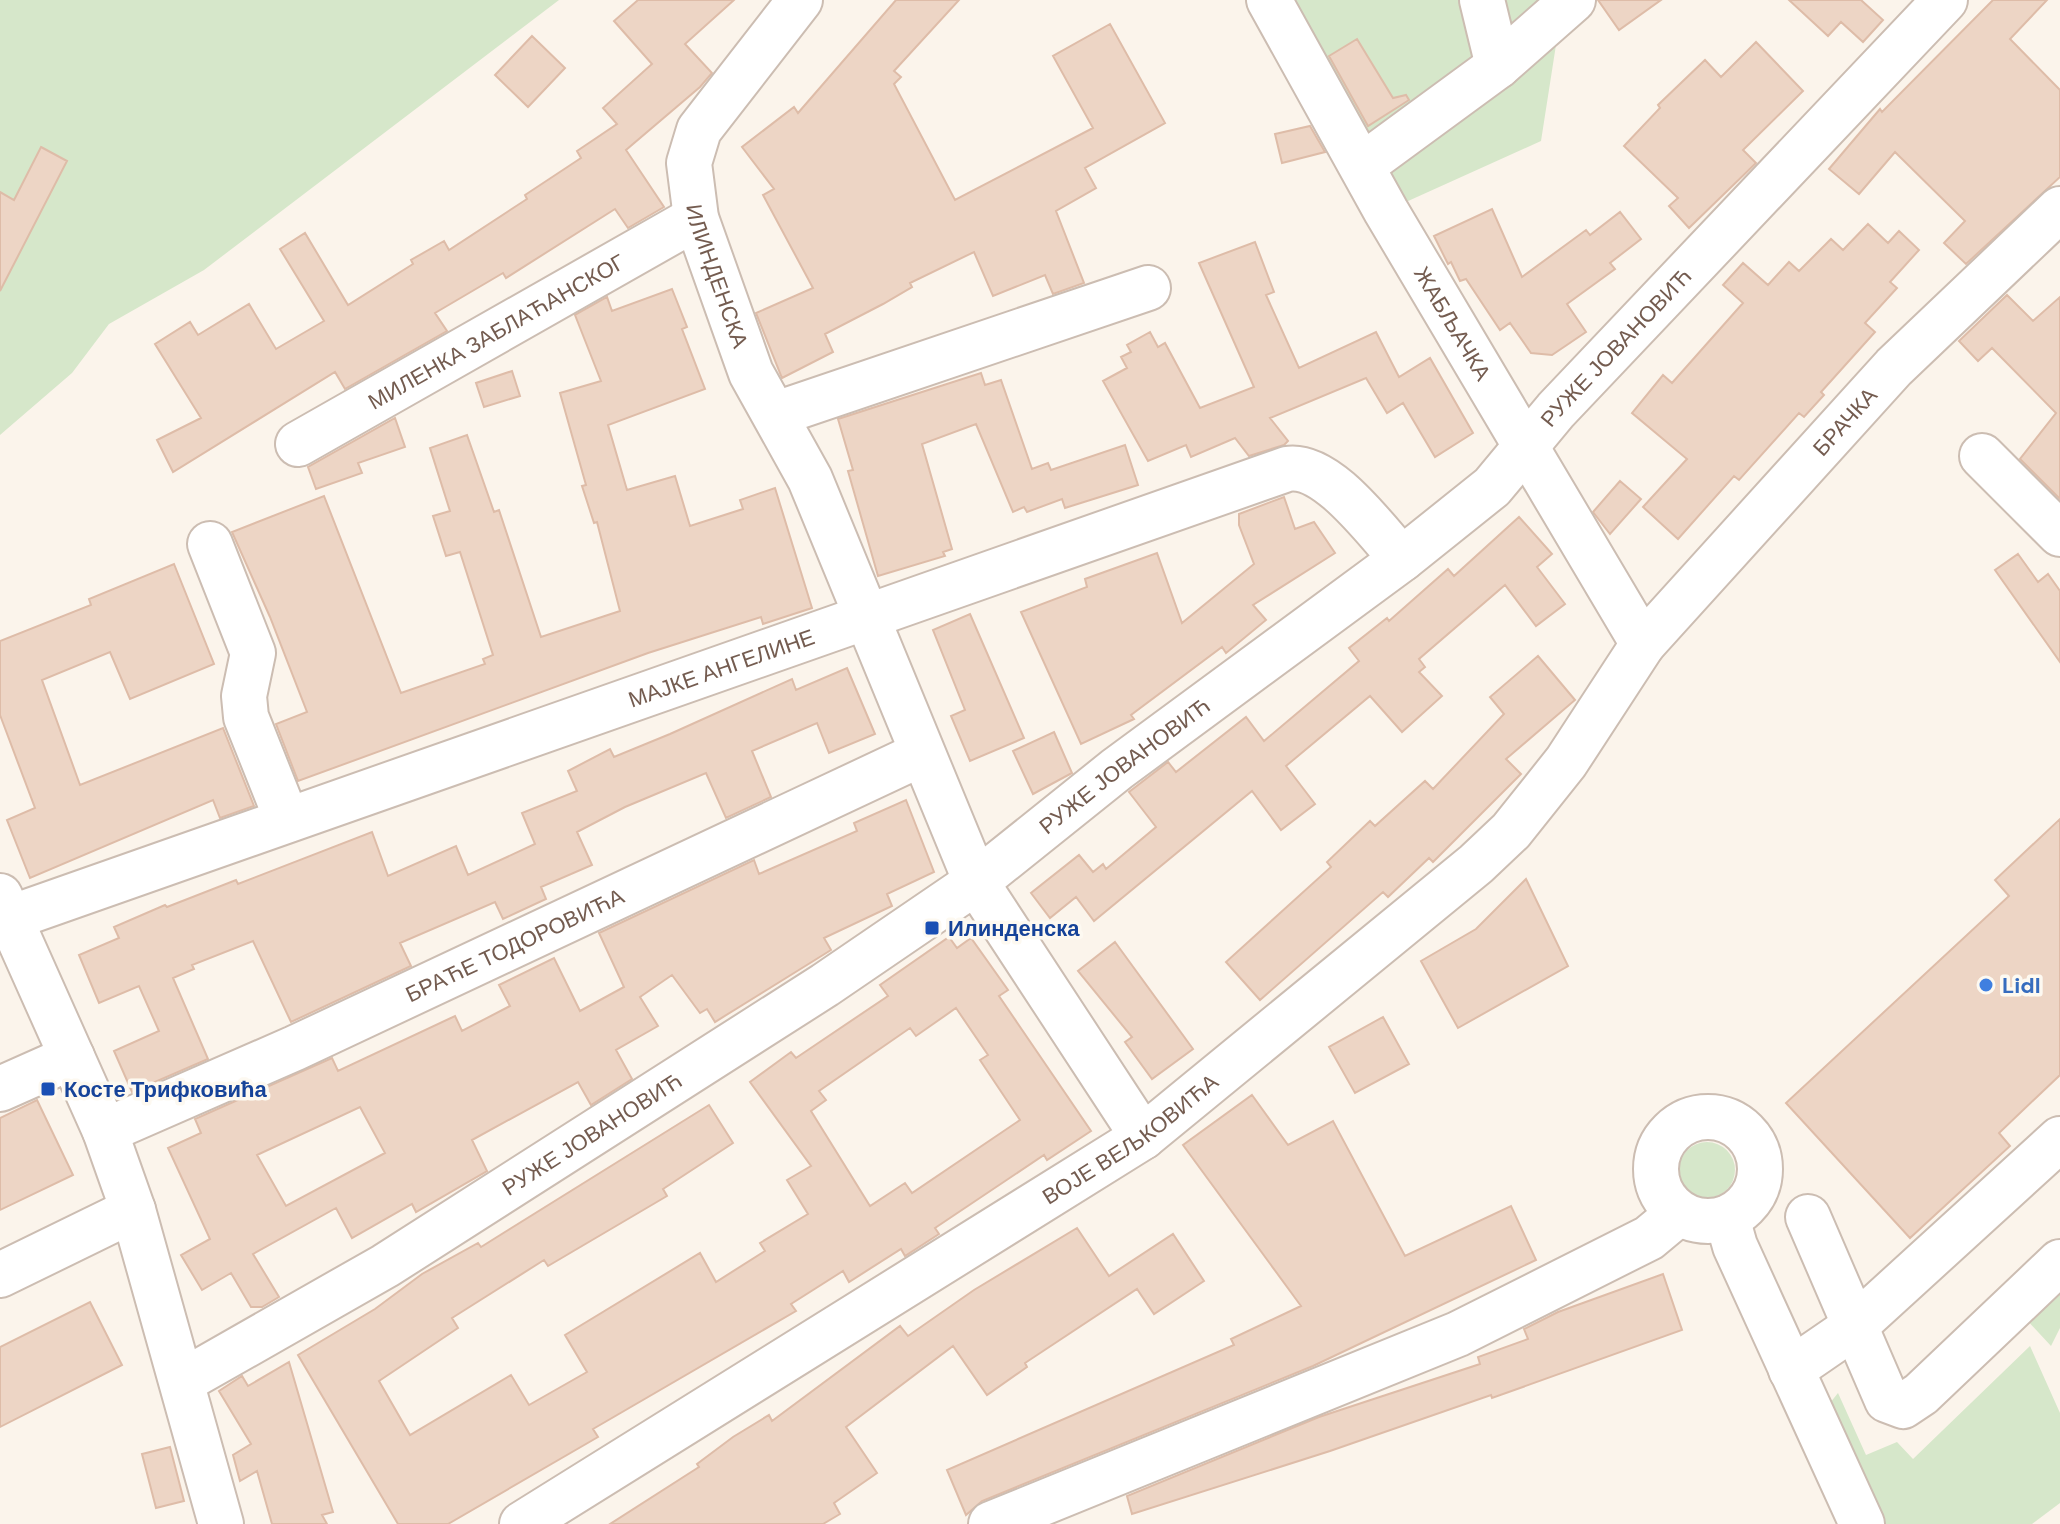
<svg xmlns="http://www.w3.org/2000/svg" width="2060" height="1524" font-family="'DM Sans',sans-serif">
<rect width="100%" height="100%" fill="#fbf4eb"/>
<!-- green -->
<path fill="#d6e7ca" d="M 0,0 L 559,0 L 204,270 L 109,324 L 72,373 L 0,435 Z
M 1269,0 L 1563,0 L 1541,141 L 1386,211 Z
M1679 1170a28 28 0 1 1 56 0a28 28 0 1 1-56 0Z
M 2060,1284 L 2060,1328 L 2051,1346 L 2025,1318 Z
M 2030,1346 L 2060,1413 L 2060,1503 L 2032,1524 L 1884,1524 L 1830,1403 L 1838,1393 L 1866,1455 L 1897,1442 L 1913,1459 Z"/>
<!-- building -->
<path fill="#edd5c5" stroke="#debca8" stroke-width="2" fill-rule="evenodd" d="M 638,0 L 734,0 L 685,44 L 712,73 L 700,87 L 626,150 L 664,207 L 628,228 L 615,209 L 506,278 L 503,273 L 435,313 L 447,331 L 345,389 L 335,372 L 173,472 L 157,440 L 201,418 L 155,344 L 190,322 L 198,335 L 249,304 L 276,349 L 324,321 L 280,249 L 305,233 L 348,305 L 413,264 L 411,260 L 444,241 L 449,250 L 527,199 L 525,195 L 581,158 L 577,151 L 617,124 L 603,108 L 652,64 L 614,21 Z
M 896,0 L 959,0 L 894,71 L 901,77 L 894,84 L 955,200 L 1093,128 L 1053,56 L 1110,24 L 1165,123 L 1085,168 L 1096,188 L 1056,211 L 1084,283 L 1053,294 L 1045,275 L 993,296 L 974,252 L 910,283 L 912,287 L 883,304 L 825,334 L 833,352 L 782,378 L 756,313 L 813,288 L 763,195 L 774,189 L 742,147 L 794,107 L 798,113 Z
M 1598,0 L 1661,0 L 1619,30 Z
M 1789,0 L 1861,0 L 1883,20 L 1863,42 L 1841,22 L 1828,36 Z
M 1993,0 L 2047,0 L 2010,39 L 2060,90 L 2060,177 L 1966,264 L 1944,243 L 1965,221 L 1895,152 L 1859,194 L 1829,169 L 1880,109 L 1882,112 Z
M 532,36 L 565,68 L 528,107 L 495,75 Z
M 1357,39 L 1393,98 L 1406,95 L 1409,100 L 1368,126 L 1329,56 Z
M 1756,42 L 1803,91 L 1743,150 L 1756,163 L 1689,228 L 1669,206 L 1678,198 L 1624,146 L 1660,108 L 1658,105 L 1705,60 L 1721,77 Z
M 1310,126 L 1325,152 L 1282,163 L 1275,134 Z
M 41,147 L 67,161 L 0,291 L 0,192 L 14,200 Z
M 1492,209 L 1522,277 L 1586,230 L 1590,235 L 1620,212 L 1641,239 L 1610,263 L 1615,269 L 1567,304 L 1586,332 L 1552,355 L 1531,353 L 1510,323 L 1500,330 L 1466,279 L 1460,281 L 1451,262 L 1448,264 L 1434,236 Z
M 1868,224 L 1888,243 L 1899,231 L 1919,250 L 1890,282 L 1897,288 L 1865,323 L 1875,332 L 1821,392 L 1824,395 L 1804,417 L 1799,413 L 1739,480 L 1734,476 L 1678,539 L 1643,507 L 1687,459 L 1632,413 L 1663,375 L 1672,383 L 1743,303 L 1723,285 L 1743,263 L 1768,285 L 1789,262 L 1799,271 L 1831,239 L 1843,250 Z
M 1255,242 L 1274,292 L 1266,295 L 1299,368 L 1376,332 L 1399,377 L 1430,358 L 1473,433 L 1435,457 L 1403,403 L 1387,413 L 1366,378 L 1270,418 L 1288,441 L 1284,445 L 1249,456 L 1235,438 L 1191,457 L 1186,445 L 1148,461 L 1103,381 L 1127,368 L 1121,357 L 1131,352 L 1127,345 L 1150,332 L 1158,347 L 1165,343 L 1200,408 L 1254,387 L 1199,263 Z
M 672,289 L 687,327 L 682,329 L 705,389 L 608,425 L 627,490 L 675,476 L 690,526 L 743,509 L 740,500 L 775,488 L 812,608 L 763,624 L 761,617 L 648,653 L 298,781 L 276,724 L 307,712 L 270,617 L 232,532 L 324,496 L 401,693 L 485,664 L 483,659 L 493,655 L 460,552 L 446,556 L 433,516 L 450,511 L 430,448 L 467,435 L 494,512 L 499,510 L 541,637 L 620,611 L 597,522 L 594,523 L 582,486 L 586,485 L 560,393 L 601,381 L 575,315 L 607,297 L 612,311 Z
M 2007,295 L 2033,321 L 2060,297 L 2060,499 L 2020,459 L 2056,413 L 1992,348 L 1978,361 L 1959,341 Z
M 512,371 L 520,396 L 484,407 L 476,383 Z
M 981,373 L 985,385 L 1001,380 L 1032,469 L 1048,463 L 1051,470 L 1125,445 L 1138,485 L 1065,508 L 1062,499 L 1027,512 L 1024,507 L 1013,512 L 976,424 L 922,444 L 952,549 L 943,552 L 945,556 L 878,576 L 848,471 L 853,470 L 838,419 Z
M 395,418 L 405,447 L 358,463 L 362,473 L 316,489 L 308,467 Z
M 1620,481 L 1641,499 L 1610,534 L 1593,512 Z
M 1284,497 L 1295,529 L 1314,522 L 1335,553 L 1253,605 L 1266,620 L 1226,653 L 1222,647 L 1131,715 L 1134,719 L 1081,744 L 1021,612 L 1087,587 L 1085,579 L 1157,553 L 1182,623 L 1254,564 L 1239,525 L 1239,514 Z
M 1519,517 L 1552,554 L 1537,567 L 1565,604 L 1536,626 L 1505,585 L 1419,659 L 1425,667 L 1419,672 L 1442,696 L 1402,732 L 1370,696 L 1286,766 L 1315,804 L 1281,830 L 1252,791 L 1094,921 L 1076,897 L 1050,918 L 1031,893 L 1079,855 L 1093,872 L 1103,864 L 1106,869 L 1156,827 L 1129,792 L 1168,762 L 1176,772 L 1246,717 L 1264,741 L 1359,661 L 1349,648 L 1387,618 L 1389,621 L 1448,569 L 1454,576 Z
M 2018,554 L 2038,582 L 2048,574 L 2060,591 L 2060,662 L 1995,570 Z
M 174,564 L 214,664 L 130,699 L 110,652 L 42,680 L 80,785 L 223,728 L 254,806 L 220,818 L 213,800 L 30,878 L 7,820 L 35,808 L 0,715 L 0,641 L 91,605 L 89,599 Z
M 970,614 L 1024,738 L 970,761 L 951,716 L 965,710 L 933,630 Z
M 1538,656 L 1575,700 L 1506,759 L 1521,774 L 1433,862 L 1429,858 L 1388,897 L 1383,892 L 1260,1000 L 1226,962 L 1331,867 L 1327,862 L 1370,821 L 1375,826 L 1425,781 L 1433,789 L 1504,714 L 1490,697 Z
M 847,668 L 875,734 L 829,753 L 817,723 L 752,751 L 771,797 L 726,818 L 706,773 L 625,807 L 577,832 L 592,865 L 541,887 L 546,899 L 503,919 L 495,902 L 400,943 L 411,966 L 291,1022 L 253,941 L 192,965 L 194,969 L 173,978 L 208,1059 L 132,1092 L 114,1051 L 159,1031 L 139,986 L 99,1003 L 79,955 L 119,938 L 114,927 L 165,905 L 167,907 L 236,880 L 238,884 L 372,832 L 388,876 L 456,846 L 468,875 L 535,844 L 522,813 L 577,791 L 568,771 L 610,749 L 614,757 L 670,734 L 792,679 L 796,690 Z
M 1054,732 L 1072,773 L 1033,794 L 1013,751 Z
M 906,800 L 934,872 L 887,894 L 892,906 L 824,938 L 831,950 L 715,1022 L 707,1009 L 700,1013 L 672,975 L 640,997 L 658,1026 L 616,1050 L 632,1079 L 591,1105 L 578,1082 L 472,1140 L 487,1171 L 416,1212 L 412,1204 L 352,1238 L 336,1208 L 253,1254 L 279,1297 L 262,1307 L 251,1307 L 231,1273 L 202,1290 L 181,1255 L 210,1239 L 168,1148 L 201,1133 L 195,1119 L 332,1058 L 338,1071 L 455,1016 L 462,1031 L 510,1006 L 499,985 L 554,958 L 580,1011 L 624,987 L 599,933 L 754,860 L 759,874 L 857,831 L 854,823 ZM 360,1107 L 385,1153 L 286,1206 L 257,1155 Z
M 2060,819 L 2060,1075 L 1999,1133 L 2010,1146 L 1910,1238 L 1786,1103 L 2009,896 L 1995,880 Z
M 1526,879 L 1568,966 L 1458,1028 L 1421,961 L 1476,929 Z
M 949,937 L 957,948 L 971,938 L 1008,990 L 999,996 L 1091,1131 L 1047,1160 L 1044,1155 L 935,1228 L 939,1234 L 905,1256 L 901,1249 L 849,1282 L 843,1271 L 791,1304 L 796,1311 L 593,1429 L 598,1437 L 448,1524 L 398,1524 L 298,1355 L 375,1309 L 422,1274 L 478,1243 L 481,1247 L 709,1105 L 733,1143 L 663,1189 L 667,1196 L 548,1266 L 544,1260 L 452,1318 L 458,1328 L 379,1381 L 410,1435 L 511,1375 L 529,1405 L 587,1372 L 565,1335 L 700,1253 L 716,1282 L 765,1251 L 760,1243 L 808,1214 L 787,1180 L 811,1166 L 750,1082 L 791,1052 L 796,1058 L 888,996 L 880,985 ZM 956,1008 L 988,1055 L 980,1060 L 1020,1120 L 912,1193 L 905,1183 L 870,1206 L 811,1111 L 826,1100 L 819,1091 L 910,1028 L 916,1036 Z
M 1115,942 L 1193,1049 L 1152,1079 L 1125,1042 L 1132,1037 L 1078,971 Z
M 1383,1017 L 1409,1064 L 1355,1093 L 1329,1047 Z
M 1252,1095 L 1288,1145 L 1333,1121 L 1405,1256 L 1511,1206 L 1536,1260 L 1313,1366 L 982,1501 L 966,1515 L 947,1470 L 1234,1345 L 1231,1339 L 1301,1306 L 1183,1145 Z
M 37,1100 L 73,1175 L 0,1210 L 0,1118 Z
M 1077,1228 L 1109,1276 L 1173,1234 L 1204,1281 L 1154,1314 L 1137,1289 L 1025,1363 L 1027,1367 L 987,1395 L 953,1346 L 846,1427 L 877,1473 L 834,1503 L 840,1514 L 823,1524 L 610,1524 L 699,1467 L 697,1464 L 733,1437 L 769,1415 L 772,1421 L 900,1326 L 908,1336 L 974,1290 Z
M 1663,1274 L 1682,1330 L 1492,1398 L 1491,1395 L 1330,1451 L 1132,1514 L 1127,1496 L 1319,1417 L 1480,1364 L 1478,1357 L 1528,1339 L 1524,1329 L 1558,1312 Z
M 90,1302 L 122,1365 L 0,1427 L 0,1347 Z
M 289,1362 L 333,1512 L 322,1515 L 327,1524 L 272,1524 L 257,1471 L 240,1481 L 233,1455 L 251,1444 L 219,1391 L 242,1376 L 248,1386 Z
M 170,1447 L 184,1501 L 156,1508 L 142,1454 Z"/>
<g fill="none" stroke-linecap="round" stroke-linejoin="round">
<defs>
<g id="minor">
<path id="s1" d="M 800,0 L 699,130 L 689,163 L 696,218 L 751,373 L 810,479 L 976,882 L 1143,1137"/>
<path id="s2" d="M 1269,0 L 1386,211 L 1643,644"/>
<path d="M 1482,0 L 1498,66"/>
<path d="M 1363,165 L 1498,66 L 1573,0"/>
<path d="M 776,414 L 1148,288"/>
<path id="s3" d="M 298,444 L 696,218"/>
<path d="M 1982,456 L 2060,534"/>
<path d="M 210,544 L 253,653 L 244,696 L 246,717 L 287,820"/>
<path d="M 0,896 L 105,1131 L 133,1210 L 221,1524"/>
<path id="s4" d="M 10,918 L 1287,469 C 1327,462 1376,531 1402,559"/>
<path d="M 0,1089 L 72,1057"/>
<circle cx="1708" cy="1169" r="52"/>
<path id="s5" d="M 105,1131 L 295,1048 L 921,754"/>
<path d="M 1808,1217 L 1887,1400 L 1903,1406 L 1921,1394 L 2060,1262"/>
<path d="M 1727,1218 L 1735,1246 L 1862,1524"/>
<path d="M 0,1275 L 133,1210"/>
<path d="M 1791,1370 L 1855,1326 L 2060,1139"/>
<path id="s6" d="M 183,1381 L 385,1266 L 825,985 L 976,882 L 1117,769 L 1402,559 L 1492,487 L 1556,410 L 1945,0"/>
<path id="s7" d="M 522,1524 L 1143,1137 L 1476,864 L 1511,831 L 1566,762 L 1643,644 L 1894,367 L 2060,209"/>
<path d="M 991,1524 L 1458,1334 L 1649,1238 L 1679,1213"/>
</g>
</defs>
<!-- minor casing -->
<use href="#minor" stroke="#ccbdb2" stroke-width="48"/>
<!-- minor -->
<use href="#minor" stroke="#fff" stroke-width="44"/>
</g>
<!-- markers -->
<g fill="#1a4fb4" stroke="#fdf9f1" stroke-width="3">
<rect x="924" y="920" width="16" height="16" rx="4"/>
<rect x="40" y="1081" width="16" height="16" rx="4"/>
</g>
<circle fill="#3f7fe0" stroke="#fdf9f1" stroke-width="3" cx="1986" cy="985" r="8"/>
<g text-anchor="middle" stroke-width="7" stroke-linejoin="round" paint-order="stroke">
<!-- street labels -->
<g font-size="22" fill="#745c50" stroke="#fdf9f1">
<text dy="8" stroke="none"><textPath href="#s1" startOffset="316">ИЛИНДЕНСКА</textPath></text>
<text dy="8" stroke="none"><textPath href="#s2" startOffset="372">ЖАБЉАЧКА</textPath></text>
<text dy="8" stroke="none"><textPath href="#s3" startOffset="228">МИЛЕНКА ЗАБЛАЋАНСКОГ</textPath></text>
<text dy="8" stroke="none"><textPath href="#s6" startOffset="1774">РУЖЕ ЈОВАНОВИЋ</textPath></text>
<text dy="8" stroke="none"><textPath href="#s7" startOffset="1740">БРАЧКА</textPath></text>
<text dy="8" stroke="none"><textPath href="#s4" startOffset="754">МАЈКЕ АНГЕЛИНЕ</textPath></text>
<text dy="8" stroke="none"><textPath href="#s6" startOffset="1126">РУЖЕ ЈОВАНОВИЋ</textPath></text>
<text dy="8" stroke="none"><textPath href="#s5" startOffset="450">БРАЋЕ ТОДОРОВИЋА</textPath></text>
<text dy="8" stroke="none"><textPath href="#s6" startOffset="478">РУЖЕ ЈОВАНОВИЋ</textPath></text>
<text dy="8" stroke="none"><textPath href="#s7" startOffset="720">ВОЈЕ ВЕЉКОВИЋА</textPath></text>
</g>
<!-- transit labels -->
<g font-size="22" font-weight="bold" fill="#164399" stroke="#fdf9f1" text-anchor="start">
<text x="948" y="936">Илинденска</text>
<text x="64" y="1097">Косте Трифковића</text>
</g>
<!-- shop labels -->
<g font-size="22" font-weight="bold" fill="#366cbe" stroke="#fdf9f1" text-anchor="start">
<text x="2002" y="993">Lidl</text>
</g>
</g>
</svg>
